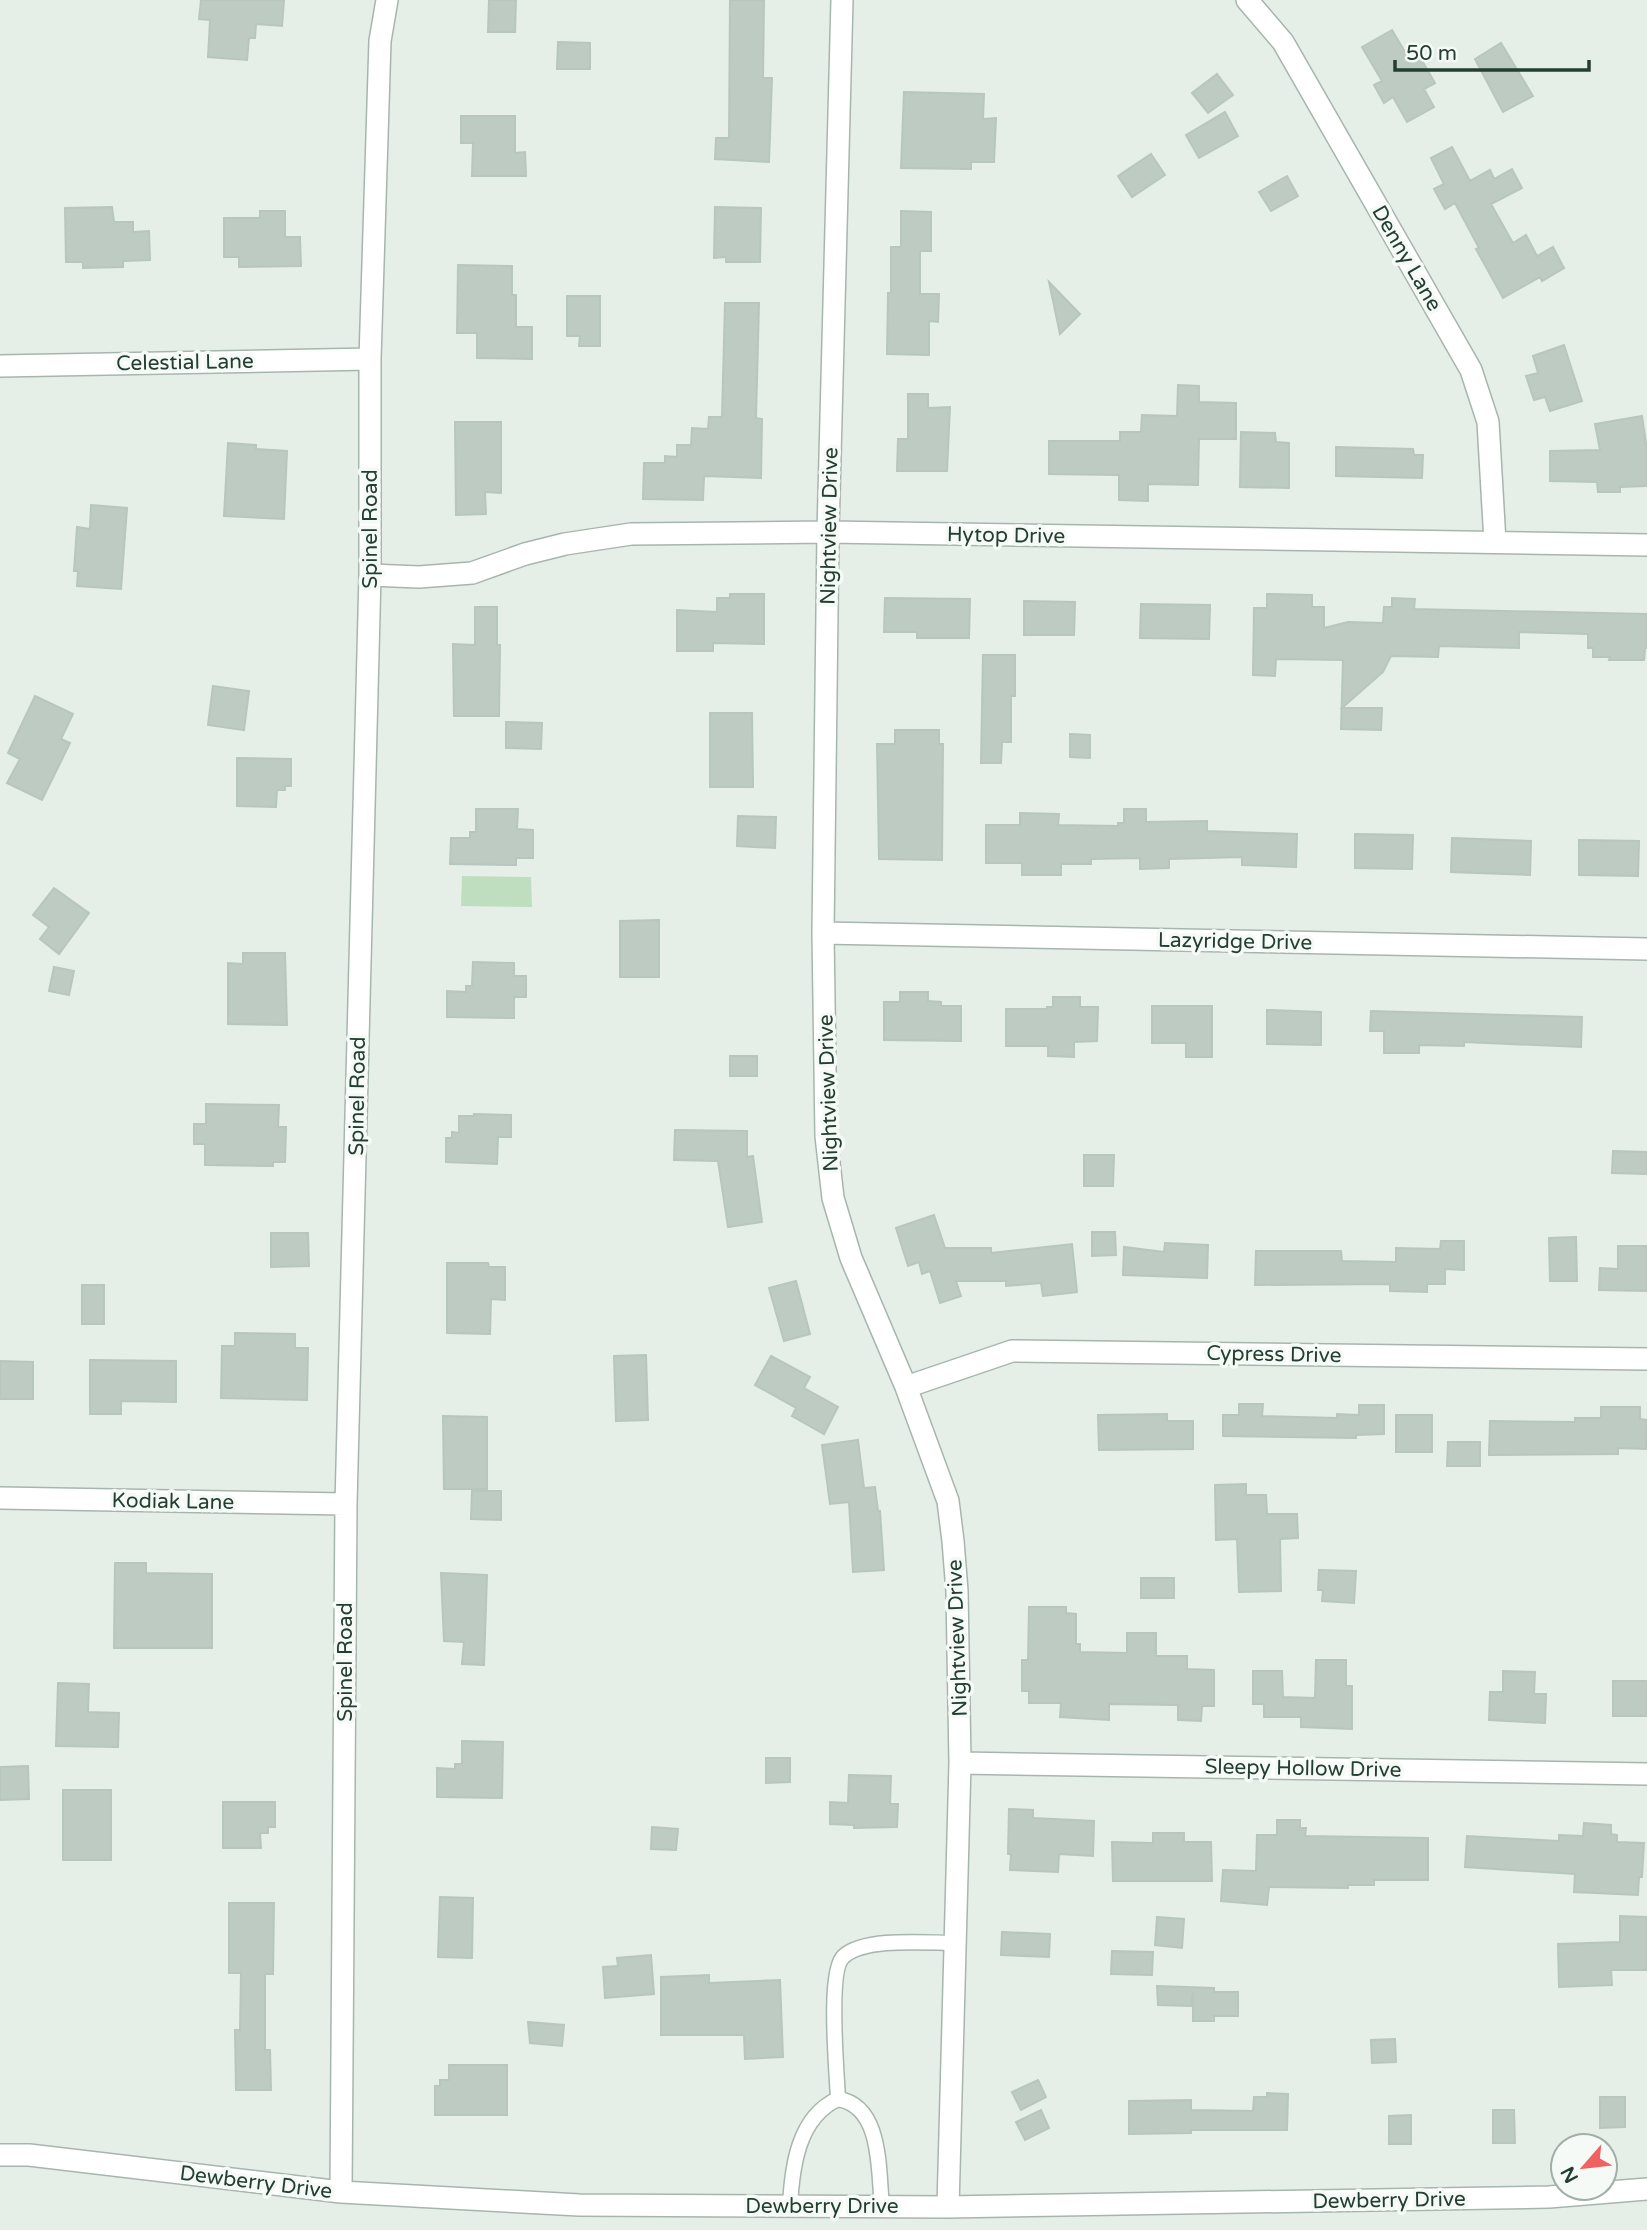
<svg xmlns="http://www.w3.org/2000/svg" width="1647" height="2230" font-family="'Varela Round',sans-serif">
<rect width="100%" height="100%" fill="#e5eee7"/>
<!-- pitch -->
<path fill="#bedebf" d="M 462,876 L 531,877 L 532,907 L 461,906 Z"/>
<!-- building -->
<path fill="#bdcbc3" stroke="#b7c7bd" stroke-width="2" d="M 201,0 L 284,0 L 282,26 L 256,24 L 255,38 L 249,38 L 247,60 L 208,57 L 210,20 L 199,19 Z
M 489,0 L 516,0 L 515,32 L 488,32 Z
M 730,0 L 764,0 L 763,78 L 772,78 L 769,162 L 715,159 L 716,138 L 729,138 Z
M 1392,30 L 1411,62 L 1420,57 L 1435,83 L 1424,89 L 1434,107 L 1407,122 L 1393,97 L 1384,103 L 1374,85 L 1382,81 L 1362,47 Z
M 558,42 L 590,43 L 590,69 L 557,69 Z
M 1501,43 L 1533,96 L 1503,112 L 1475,59 Z
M 1217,74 L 1233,95 L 1208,113 L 1192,93 Z
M 904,92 L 984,94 L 983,119 L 996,118 L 994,162 L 971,162 L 971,169 L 901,168 Z
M 1225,112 L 1238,136 L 1199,158 L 1186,135 Z
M 461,116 L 515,116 L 515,153 L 525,152 L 526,176 L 472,176 L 473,143 L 461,143 Z
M 1452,147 L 1470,181 L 1490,170 L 1494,179 L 1512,169 L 1522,188 L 1491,204 L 1513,243 L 1526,235 L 1537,256 L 1553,247 L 1564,268 L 1542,281 L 1540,277 L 1503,298 L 1476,249 L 1479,248 L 1455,203 L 1445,209 L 1434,189 L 1444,184 L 1431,158 Z
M 1151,154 L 1165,175 L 1132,197 L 1118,176 Z
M 1287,176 L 1298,196 L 1271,211 L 1259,192 Z
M 112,207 L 114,222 L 133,222 L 133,232 L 149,231 L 150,260 L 123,261 L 123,267 L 83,268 L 83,262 L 66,262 L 65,208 Z
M 715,207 L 761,208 L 760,262 L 726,262 L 726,257 L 714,258 Z
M 260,211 L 285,211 L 285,237 L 300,237 L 301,266 L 239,267 L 239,257 L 224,257 L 224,218 L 260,218 Z
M 901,211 L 931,212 L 931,251 L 920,251 L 920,294 L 939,294 L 938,322 L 929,321 L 929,355 L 887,354 L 888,293 L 891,293 L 891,247 L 901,247 Z
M 458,265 L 512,266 L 512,295 L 516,295 L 516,327 L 532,327 L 532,359 L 477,358 L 477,333 L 457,333 Z
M 1049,282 L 1080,314 L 1060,334 Z
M 567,296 L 600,296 L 600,346 L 579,346 L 580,336 L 567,336 Z
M 725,303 L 759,303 L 756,418 L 762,419 L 761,478 L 704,476 L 703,500 L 643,499 L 644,463 L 665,463 L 665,456 L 677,457 L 677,445 L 691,445 L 692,428 L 708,429 L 709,417 L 722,417 Z
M 1564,345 L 1582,401 L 1550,411 L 1545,397 L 1534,400 L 1526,376 L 1538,373 L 1533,356 Z
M 1178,385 L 1199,386 L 1199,402 L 1236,403 L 1236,439 L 1199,439 L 1198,485 L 1148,484 L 1148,501 L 1119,500 L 1119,475 L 1049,474 L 1049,441 L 1120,441 L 1120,432 L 1141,432 L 1142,415 L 1177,416 Z
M 908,394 L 928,394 L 928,408 L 950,407 L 947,471 L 897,471 L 898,439 L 908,439 Z
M 1642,416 L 1647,450 L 1647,486 L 1620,487 L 1620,492 L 1598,492 L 1597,482 L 1550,481 L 1550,451 L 1600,450 L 1595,424 Z
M 455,422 L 501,422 L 501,493 L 485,492 L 486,514 L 456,515 Z
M 1241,432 L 1275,433 L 1276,442 L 1289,443 L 1289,488 L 1240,487 Z
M 228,443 L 256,445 L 256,449 L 287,451 L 284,519 L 224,516 Z
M 1336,447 L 1413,449 L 1414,455 L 1423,455 L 1422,478 L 1336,476 Z
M 91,505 L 127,508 L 121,589 L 77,586 L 78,571 L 74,571 L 77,527 L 90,529 Z
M 730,594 L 764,594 L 764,644 L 713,643 L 713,651 L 677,651 L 677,610 L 717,612 L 717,598 L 730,598 Z
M 1267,594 L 1312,595 L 1312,607 L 1324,607 L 1324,628 L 1348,622 L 1383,623 L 1384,607 L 1392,607 L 1392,598 L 1415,599 L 1414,609 L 1647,614 L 1647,648 L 1645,648 L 1644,660 L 1609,660 L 1610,657 L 1593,657 L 1593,648 L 1588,648 L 1588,634 L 1519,632 L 1519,648 L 1439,646 L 1438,657 L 1391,656 L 1383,672 L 1342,708 L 1382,708 L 1381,730 L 1341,729 L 1343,660 L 1276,659 L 1275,676 L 1253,675 L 1254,608 L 1267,608 Z
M 885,598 L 970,599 L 969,638 L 917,638 L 917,632 L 884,632 Z
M 1024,601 L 1075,602 L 1074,635 L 1024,635 Z
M 1141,604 L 1210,605 L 1209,639 L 1140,638 Z
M 475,607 L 497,607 L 497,645 L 500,645 L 499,716 L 454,716 L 453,644 L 475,645 Z
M 983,655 L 1015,655 L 1015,696 L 1011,696 L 1011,742 L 1002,742 L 1001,763 L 981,763 Z
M 213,686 L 249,691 L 244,730 L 208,725 Z
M 35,696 L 73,714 L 61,739 L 70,743 L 42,800 L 7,783 L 20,759 L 8,753 Z
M 710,713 L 752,713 L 753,787 L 710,787 Z
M 506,722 L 542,723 L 541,749 L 506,748 Z
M 895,730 L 939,730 L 939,744 L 943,744 L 942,860 L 879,859 L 877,744 L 895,744 Z
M 1070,734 L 1090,735 L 1090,758 L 1070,757 Z
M 237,758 L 291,759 L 291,786 L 285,786 L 285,790 L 277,790 L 276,807 L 237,806 Z
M 476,809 L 518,809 L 517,829 L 533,830 L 533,858 L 516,858 L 516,865 L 450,864 L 451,838 L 470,838 L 470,832 L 476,832 Z
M 1124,809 L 1146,809 L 1146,822 L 1207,821 L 1207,831 L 1297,834 L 1296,867 L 1242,865 L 1242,857 L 1169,859 L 1169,868 L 1140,869 L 1140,858 L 1091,859 L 1091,864 L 1061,864 L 1061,875 L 1022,875 L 1022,863 L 986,863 L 986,825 L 1020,825 L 1020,813 L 1059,814 L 1058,825 L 1118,826 L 1118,823 L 1124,823 Z
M 738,816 L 776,817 L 775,848 L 737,846 Z
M 1355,834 L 1413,835 L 1412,869 L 1355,868 Z
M 1452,838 L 1531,841 L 1530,875 L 1451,872 Z
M 1579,840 L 1639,841 L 1638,876 L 1579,875 Z
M 54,888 L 89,913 L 59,954 L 40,939 L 49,927 L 33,915 Z
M 659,920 L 659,977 L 620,977 L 620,921 Z
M 243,953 L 285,953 L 287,1025 L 228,1024 L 228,963 L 243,964 Z
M 473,962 L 514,963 L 514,976 L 526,976 L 526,997 L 514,997 L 514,1018 L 447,1017 L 447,991 L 466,992 L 466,986 L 472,986 Z
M 54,967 L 74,971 L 69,995 L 49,991 Z
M 900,992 L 928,992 L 928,1001 L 941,1002 L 941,1006 L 961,1006 L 961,1041 L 884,1040 L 884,1002 L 900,1002 Z
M 1053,997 L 1080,997 L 1080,1007 L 1098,1007 L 1097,1041 L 1074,1042 L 1074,1057 L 1048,1056 L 1048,1046 L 1006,1046 L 1006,1009 L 1047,1009 L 1047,1007 L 1053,1007 Z
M 1152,1006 L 1212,1006 L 1212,1057 L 1186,1057 L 1186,1043 L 1152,1043 Z
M 1267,1010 L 1321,1012 L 1321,1045 L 1267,1044 Z
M 1371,1011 L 1582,1017 L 1581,1047 L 1464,1042 L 1464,1046 L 1419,1045 L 1419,1053 L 1384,1053 L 1384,1031 L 1370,1031 Z
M 730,1056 L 757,1056 L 757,1076 L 730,1076 Z
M 206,1104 L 279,1105 L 278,1127 L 286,1127 L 285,1162 L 273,1162 L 273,1166 L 205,1165 L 205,1144 L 194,1144 L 194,1124 L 206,1124 Z
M 474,1114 L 511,1115 L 511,1137 L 498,1137 L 497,1164 L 446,1162 L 446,1138 L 452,1138 L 452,1132 L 459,1133 L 459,1116 L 474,1116 Z
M 675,1130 L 747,1131 L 747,1157 L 753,1156 L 762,1222 L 728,1227 L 718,1161 L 674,1160 Z
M 1613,1151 L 1647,1152 L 1647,1174 L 1612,1173 Z
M 1084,1155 L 1114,1155 L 1113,1186 L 1084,1186 Z
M 934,1215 L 945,1248 L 991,1248 L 991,1253 L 1072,1244 L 1077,1292 L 1043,1296 L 1041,1283 L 1006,1286 L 1006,1281 L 956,1281 L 961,1296 L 940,1303 L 930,1271 L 922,1274 L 919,1262 L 908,1266 L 896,1228 Z
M 1092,1232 L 1115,1232 L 1116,1255 L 1092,1256 Z
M 271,1233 L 308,1233 L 309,1266 L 271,1267 Z
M 1576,1237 L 1577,1281 L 1550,1281 L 1549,1238 Z
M 1441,1241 L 1464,1241 L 1464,1270 L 1445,1269 L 1445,1284 L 1427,1284 L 1427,1292 L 1390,1291 L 1390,1284 L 1255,1285 L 1256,1251 L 1341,1251 L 1342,1261 L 1396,1262 L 1396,1248 L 1440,1249 Z
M 1165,1243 L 1208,1245 L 1207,1278 L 1123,1275 L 1124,1247 L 1164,1252 Z
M 1618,1246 L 1647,1246 L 1647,1291 L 1599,1290 L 1600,1268 L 1618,1269 Z
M 447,1263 L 488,1263 L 489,1267 L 505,1267 L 505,1300 L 491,1299 L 490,1334 L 447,1333 Z
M 796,1281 L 810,1334 L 784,1341 L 769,1288 Z
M 82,1285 L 104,1285 L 104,1324 L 82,1324 Z
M 235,1333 L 295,1334 L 295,1348 L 308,1348 L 307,1400 L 221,1398 L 222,1346 L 235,1346 Z
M 646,1355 L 648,1420 L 616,1421 L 614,1356 Z
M 771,1356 L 810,1377 L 804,1388 L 838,1407 L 824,1434 L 792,1416 L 796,1408 L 755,1385 Z
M 90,1360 L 176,1361 L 176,1402 L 121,1401 L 121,1414 L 90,1414 Z
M 0,1361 L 33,1362 L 33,1399 L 0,1399 Z
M 1239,1404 L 1263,1404 L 1262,1416 L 1337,1418 L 1337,1414 L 1359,1415 L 1359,1405 L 1384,1405 L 1384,1434 L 1356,1435 L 1356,1438 L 1223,1436 L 1223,1415 L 1239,1415 Z
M 1601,1407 L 1640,1407 L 1640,1419 L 1647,1420 L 1646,1449 L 1618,1448 L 1618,1454 L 1489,1455 L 1490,1421 L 1575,1422 L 1575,1418 L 1601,1418 Z
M 1167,1414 L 1167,1421 L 1193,1421 L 1193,1449 L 1099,1450 L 1098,1415 Z
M 1396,1415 L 1432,1415 L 1432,1452 L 1396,1452 Z
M 443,1416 L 487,1417 L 487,1489 L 444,1489 Z
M 858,1440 L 864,1488 L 875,1487 L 878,1511 L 880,1511 L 884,1570 L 853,1572 L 849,1502 L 830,1504 L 822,1445 Z
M 1448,1442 L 1480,1442 L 1480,1466 L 1447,1466 Z
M 1246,1484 L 1246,1495 L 1266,1495 L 1267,1514 L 1297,1514 L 1298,1538 L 1280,1539 L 1281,1591 L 1239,1592 L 1237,1539 L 1216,1540 L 1215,1485 Z
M 472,1491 L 501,1491 L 501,1520 L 471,1519 Z
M 115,1563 L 146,1563 L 146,1573 L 212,1574 L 212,1648 L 114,1648 Z
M 1319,1570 L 1356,1571 L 1354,1603 L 1322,1601 L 1323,1590 L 1318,1590 Z
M 441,1573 L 487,1575 L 484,1665 L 462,1664 L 464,1642 L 444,1641 Z
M 1141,1578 L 1174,1578 L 1174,1598 L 1141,1598 Z
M 1029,1607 L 1066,1607 L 1066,1613 L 1076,1614 L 1076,1644 L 1080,1644 L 1080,1652 L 1127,1653 L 1127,1633 L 1156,1633 L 1156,1656 L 1187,1656 L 1187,1669 L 1214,1670 L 1214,1706 L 1202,1706 L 1201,1721 L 1178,1720 L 1178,1705 L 1109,1704 L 1109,1720 L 1060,1717 L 1061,1703 L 1029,1703 L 1029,1691 L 1022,1691 L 1022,1660 L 1028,1660 Z
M 1316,1660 L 1346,1660 L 1346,1686 L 1352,1686 L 1352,1729 L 1301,1727 L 1301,1717 L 1264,1717 L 1264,1704 L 1253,1704 L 1253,1671 L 1282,1671 L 1283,1697 L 1315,1698 Z
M 1503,1671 L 1535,1672 L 1534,1694 L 1546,1694 L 1545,1723 L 1489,1720 L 1490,1692 L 1503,1692 Z
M 1613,1681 L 1647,1681 L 1647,1716 L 1613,1716 Z
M 58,1683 L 89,1684 L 88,1712 L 119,1713 L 118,1747 L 56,1746 Z
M 462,1741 L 503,1742 L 502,1798 L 437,1797 L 437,1768 L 455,1769 L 455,1764 L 462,1764 Z
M 766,1758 L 790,1758 L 790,1782 L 766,1783 Z
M 28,1766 L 29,1799 L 0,1800 L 0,1767 Z
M 849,1775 L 891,1776 L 890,1804 L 898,1804 L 897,1827 L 854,1828 L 854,1825 L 830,1824 L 830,1802 L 848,1803 Z
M 63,1790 L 111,1790 L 111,1860 L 63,1860 Z
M 223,1802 L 275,1802 L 275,1827 L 268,1827 L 268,1833 L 260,1833 L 261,1848 L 223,1848 Z
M 1009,1809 L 1033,1810 L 1033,1818 L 1094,1821 L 1093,1856 L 1059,1854 L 1058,1872 L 1010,1870 L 1011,1854 L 1008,1854 Z
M 1277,1820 L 1300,1820 L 1300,1828 L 1306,1828 L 1305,1836 L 1428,1838 L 1428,1880 L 1374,1880 L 1374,1885 L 1348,1885 L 1348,1888 L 1269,1887 L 1267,1905 L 1221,1901 L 1223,1870 L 1256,1871 L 1257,1835 L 1277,1835 Z
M 1584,1823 L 1611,1825 L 1611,1834 L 1617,1835 L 1617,1842 L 1644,1843 L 1642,1877 L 1639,1877 L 1638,1895 L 1574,1892 L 1575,1874 L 1465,1867 L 1467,1836 L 1559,1841 L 1559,1835 L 1583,1836 Z
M 652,1827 L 678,1829 L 676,1850 L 651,1849 Z
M 1153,1833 L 1184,1833 L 1184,1842 L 1211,1842 L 1212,1881 L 1113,1881 L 1112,1842 L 1153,1843 Z
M 440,1897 L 473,1898 L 472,1958 L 438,1957 Z
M 229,1903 L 274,1903 L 273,1974 L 265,1974 L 265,2050 L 270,2050 L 271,2090 L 236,2090 L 235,2030 L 240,2030 L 241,1973 L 229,1973 Z
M 1620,1916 L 1647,1917 L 1647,1970 L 1611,1970 L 1612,1985 L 1559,1987 L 1558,1944 L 1620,1942 Z
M 1157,1917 L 1184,1919 L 1182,1948 L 1155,1945 Z
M 1002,1932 L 1050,1934 L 1049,1957 L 1001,1955 Z
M 1112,1951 L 1153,1952 L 1152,1975 L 1111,1974 Z
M 651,1955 L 654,1994 L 605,1998 L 603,1967 L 618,1966 L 617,1958 Z
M 709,1975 L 709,1983 L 780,1980 L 783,2057 L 745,2059 L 744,2035 L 661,2035 L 661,1977 Z
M 1157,1986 L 1214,1988 L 1214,1992 L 1238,1992 L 1238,2016 L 1214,2016 L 1214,2021 L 1193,2021 L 1193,1993 L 1191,2006 L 1158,2005 Z
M 528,2022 L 564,2025 L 562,2046 L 530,2043 Z
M 1395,2039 L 1396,2062 L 1372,2063 L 1371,2040 Z
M 449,2065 L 507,2065 L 507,2115 L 435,2115 L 435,2086 L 440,2086 L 440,2080 L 449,2080 Z
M 1038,2080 L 1046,2097 L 1021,2110 L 1012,2092 Z
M 1267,2093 L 1288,2094 L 1287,2130 L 1191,2130 L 1191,2133 L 1129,2134 L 1129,2101 L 1191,2100 L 1191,2110 L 1253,2111 L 1254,2097 L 1267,2097 Z
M 1600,2097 L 1625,2097 L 1625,2127 L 1600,2128 Z
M 1041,2110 L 1049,2128 L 1025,2140 L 1016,2122 Z
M 1493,2110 L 1514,2110 L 1515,2143 L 1493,2143 Z
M 1411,2115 L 1411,2144 L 1389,2144 L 1389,2116 Z"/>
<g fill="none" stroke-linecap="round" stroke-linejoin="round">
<defs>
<path id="lane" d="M 838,2099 C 837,2074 827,1969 844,1956 C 866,1937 927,1943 955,1943
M 790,2206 C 792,2167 798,2117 838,2099 C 883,2106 878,2172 882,2206"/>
<path id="street" d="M 842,0 L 828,532 L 823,933 L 826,1136 L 833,1198 L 851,1258 L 906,1387 L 948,1501 L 953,1541 L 957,1591 L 960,1763 L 948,2207
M 1247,0 L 1283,42 L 1471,370 L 1488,422 L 1495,542
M 0,366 L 370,359
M 370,575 L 419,577 L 472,573 L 525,554 L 565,544 L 631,534 L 828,532 L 1647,545
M 823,933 L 1647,949
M 906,1387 L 1012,1351 L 1647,1359
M 0,1498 L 346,1504
M 960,1763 L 1647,1774
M 0,2155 L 29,2155 L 341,2192 L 579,2205 L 948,2207 L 1549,2197 L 1647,2189
M 341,2192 L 346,1504 L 370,575 L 370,359 L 380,41 L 387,0"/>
</defs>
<!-- lane casing -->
<use href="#lane" stroke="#a7b6ad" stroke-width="17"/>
<!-- street casing -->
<use href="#street" stroke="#a7b6ad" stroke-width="24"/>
<!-- lane -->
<use href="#lane" stroke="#fff" stroke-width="14"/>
<!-- street -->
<use href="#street" stroke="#fff" stroke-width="21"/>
</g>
<g text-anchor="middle" stroke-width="7" stroke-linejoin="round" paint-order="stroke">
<!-- street labels -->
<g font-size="21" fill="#243f31" stroke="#f5faf7">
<text transform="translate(1407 258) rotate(60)" y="7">Denny Lane</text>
<text transform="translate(185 362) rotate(-1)" y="7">Celestial Lane</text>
<text transform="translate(829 526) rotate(-89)" y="7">Nightview Drive</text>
<text transform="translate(370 529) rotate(-90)" y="7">Spinel Road</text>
<text transform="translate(1006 535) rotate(1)" y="7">Hytop Drive</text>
<text transform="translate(1235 941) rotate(1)" y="7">Lazyridge Drive</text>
<text transform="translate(828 1093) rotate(-92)" y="7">Nightview Drive</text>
<text transform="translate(357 1096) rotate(-89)" y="7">Spinel Road</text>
<text transform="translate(1274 1354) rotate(1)" y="7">Cypress Drive</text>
<text transform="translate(173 1501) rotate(1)" y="7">Kodiak Lane</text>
<text transform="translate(957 1638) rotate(-92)" y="7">Nightview Drive</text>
<text transform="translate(345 1662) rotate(-90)" y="7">Spinel Road</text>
<text transform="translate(1303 1768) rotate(1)" y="7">Sleepy Hollow Drive</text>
<text transform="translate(256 2182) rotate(7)" y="7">Dewberry Drive</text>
<text transform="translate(1389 2200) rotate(-1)" y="7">Dewberry Drive</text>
<text x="822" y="2213">Dewberry Drive</text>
</g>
</g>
<!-- north arrow -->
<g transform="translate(1584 2167) rotate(242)"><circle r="33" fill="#f5faf7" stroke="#a1afa8" stroke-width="2"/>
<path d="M0-5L12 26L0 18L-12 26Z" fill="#ef6261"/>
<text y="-10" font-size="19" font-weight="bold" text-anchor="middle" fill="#243f31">N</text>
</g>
<!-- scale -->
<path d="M1395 60v10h194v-10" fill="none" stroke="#243f31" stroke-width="3.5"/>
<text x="1406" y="60" font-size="21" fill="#243f31" stroke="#f5faf7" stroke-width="5" paint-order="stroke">50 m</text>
</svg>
